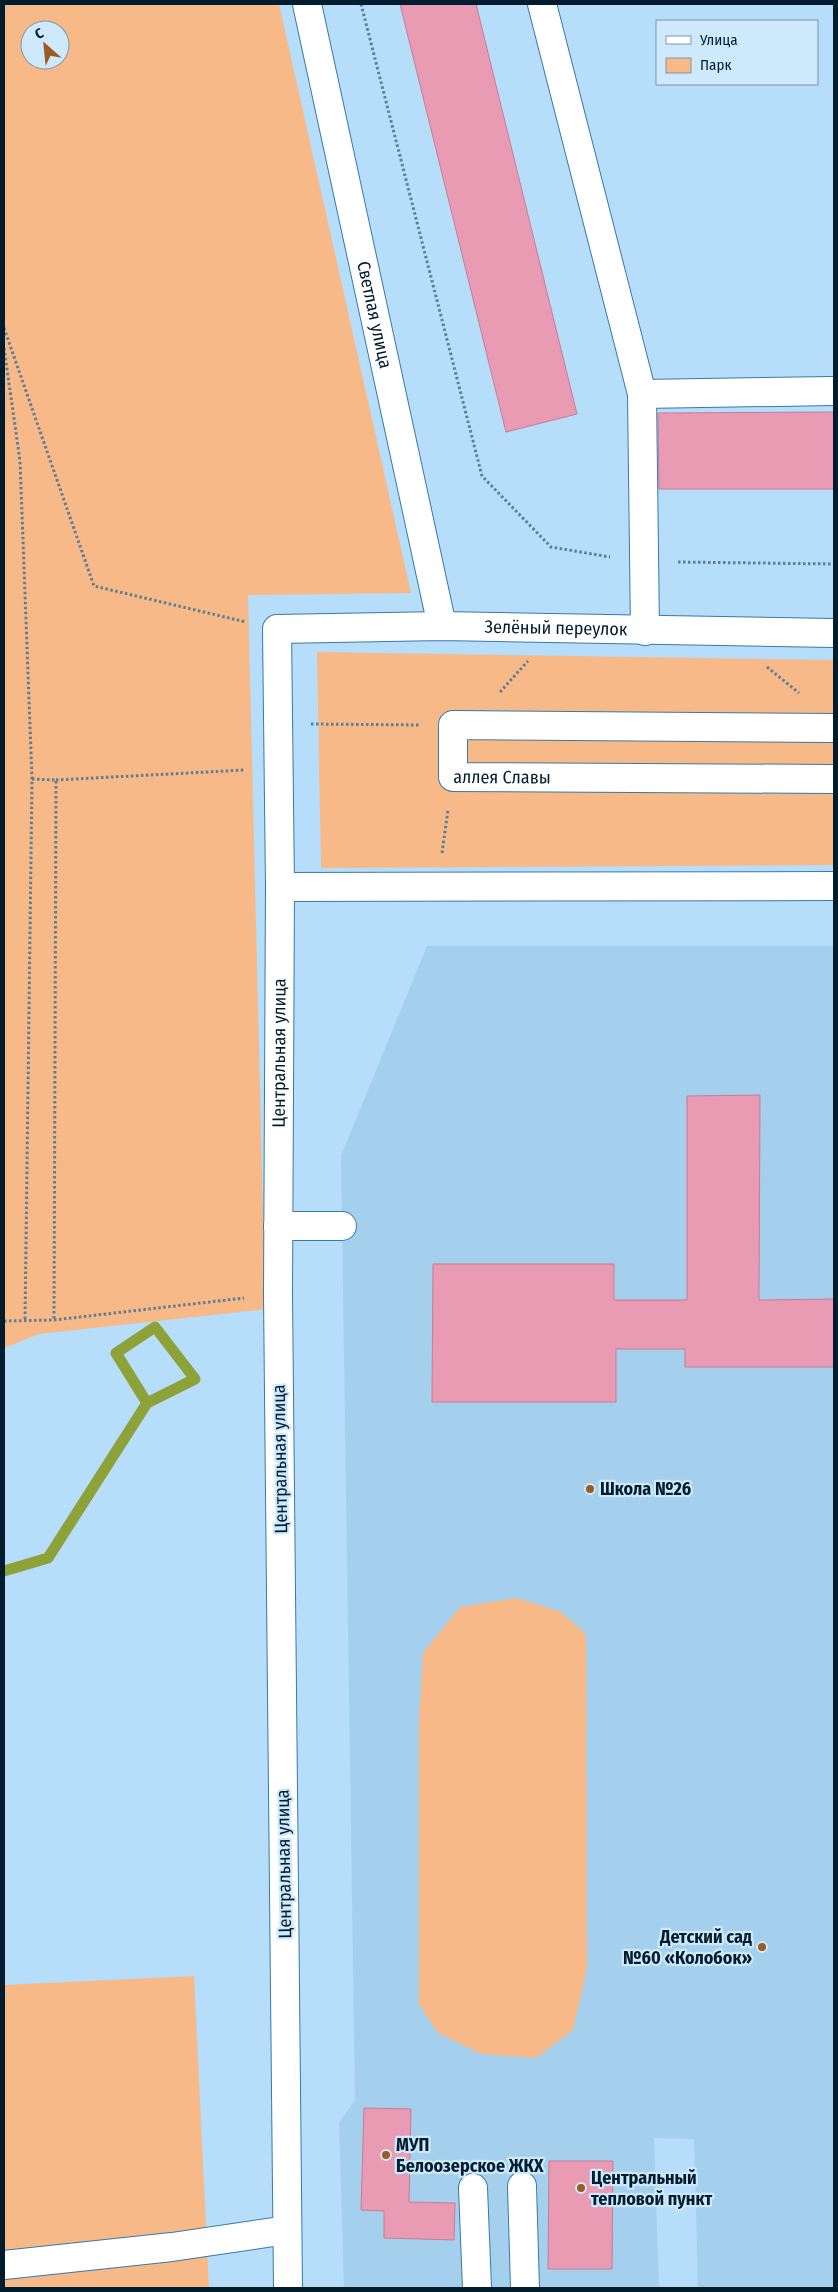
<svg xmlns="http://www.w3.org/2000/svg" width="838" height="2292" font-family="'Fira Sans Condensed',sans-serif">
<rect width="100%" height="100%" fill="#b6ddfa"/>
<!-- built -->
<path fill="#a4d0ee" d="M 427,946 L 834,946 L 834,2288 L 698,2288 L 694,2139 L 654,2138 L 659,2288 L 344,2288 L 339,2123 L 355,2100 L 341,1156 Z"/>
<!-- green -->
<path fill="#f7b987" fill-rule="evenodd" d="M 4,4 L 279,4 L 411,593 L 248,595 L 265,1296 L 267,1309 L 39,1334 L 4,1348 ZM 30,30 L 60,30 L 60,60 L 30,60 Z
M 317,652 L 834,660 L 834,865 L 321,868 Z
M 517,1598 L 561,1612 L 586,1634 L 587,1969 L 573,2030 L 536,2058 L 481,2054 L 437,2032 L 419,2004 L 419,1721 L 423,1653 L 460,1607 Z
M 194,1976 L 209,2288 L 4,2288 L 4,1985 Z"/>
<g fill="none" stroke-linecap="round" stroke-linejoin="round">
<!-- stream -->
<path stroke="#8da33a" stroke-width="11" d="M 4,1571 L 48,1558 L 147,1403 L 195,1379 L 155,1327 L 116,1353 L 147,1403"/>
</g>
<!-- building -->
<path fill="#e89bb2" stroke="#c67d93" d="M 400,4 L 476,4 L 577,414 L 506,432 Z
M 834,412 L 834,489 L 659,489 L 658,413 Z
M 760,1095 L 759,1300 L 834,1299 L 834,1367 L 685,1367 L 685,1349 L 616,1349 L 616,1402 L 432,1402 L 433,1264 L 614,1264 L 614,1300 L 687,1300 L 687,1096 Z
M 364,2108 L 411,2109 L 409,2202 L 455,2203 L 454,2240 L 384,2238 L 384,2211 L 361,2210 Z
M 549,2161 L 613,2161 L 612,2269 L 548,2269 Z"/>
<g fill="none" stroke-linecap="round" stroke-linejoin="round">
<defs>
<g id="minor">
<path id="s1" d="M 307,4 L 442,626"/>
<path d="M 542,4 L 642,394 L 645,631"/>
<path d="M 642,394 L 834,391"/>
<path id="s2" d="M 834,728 L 453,725 L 453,777 L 834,779"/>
<path d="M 280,887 L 834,886"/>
<path d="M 278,1226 L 342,1226"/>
<path d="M 522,2186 L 525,2288"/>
<path d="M 473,2188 L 477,2288"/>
<path d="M 4,2265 L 172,2247 L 287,2230"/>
<path id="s3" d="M 288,2288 L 278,1294 L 280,887 L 277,629 L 442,626 L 834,633"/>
</g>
</defs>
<!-- minor casing -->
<use href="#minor" stroke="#387aa6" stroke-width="30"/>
<!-- path -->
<path stroke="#5d7e95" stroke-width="3" stroke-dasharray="2.5 2.5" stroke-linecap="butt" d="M 361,4 L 482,476 L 551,547 L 610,557
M 4,328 L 94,586 L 246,622
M 4,348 L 20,461 L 32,779 L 25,1321
M 678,562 L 834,564
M 767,667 L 799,693
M 500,692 L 528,661
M 311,724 L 420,725
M 32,779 L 56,780 L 54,1320
M 56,780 L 245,770
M 442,853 L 448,810
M 4,1321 L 54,1320 L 244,1298"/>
<!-- minor -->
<use href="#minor" stroke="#fff" stroke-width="28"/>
</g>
<!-- markers -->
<g fill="#9a5c21" stroke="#cee8fc" stroke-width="2">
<circle cx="590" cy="1489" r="5"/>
<circle cx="762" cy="1947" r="5"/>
<circle cx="386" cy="2155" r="5"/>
<circle cx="581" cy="2188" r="5"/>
</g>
<g text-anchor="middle" stroke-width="4.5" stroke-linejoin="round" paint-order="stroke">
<!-- street labels -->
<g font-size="18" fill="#011c2d" stroke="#cee8fc">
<text dy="6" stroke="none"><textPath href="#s1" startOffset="318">Светлая улица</textPath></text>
<text dy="6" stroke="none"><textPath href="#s3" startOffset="1938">Зелёный переулок</textPath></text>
<text dy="6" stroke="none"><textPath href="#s2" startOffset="482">аллея Славы</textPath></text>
<text dy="6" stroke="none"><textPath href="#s3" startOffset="1235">Центральная улица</textPath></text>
<text transform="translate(280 1459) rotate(-91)" y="6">Центральная улица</text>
<text transform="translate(284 1864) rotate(-91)" y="6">Центральная улица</text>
</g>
<!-- poi labels -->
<g font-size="18" font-weight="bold" fill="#011c2d" stroke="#cee8fc" text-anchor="start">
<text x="600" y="1495">Школа №26</text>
<text x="752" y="1943" text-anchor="end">Детский сад<tspan x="752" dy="21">№60 «Колобок»</tspan></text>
<text x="396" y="2151">МУП<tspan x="396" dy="21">Белоозерское ЖКХ</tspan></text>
<text x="591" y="2184">Центральный<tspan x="591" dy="21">тепловой пункт</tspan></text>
</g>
</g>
<!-- border -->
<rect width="838" height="2292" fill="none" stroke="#011c2d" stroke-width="10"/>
<!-- legend -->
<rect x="656" y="20" width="162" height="65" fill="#cee8fc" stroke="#7c96a9"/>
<rect x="666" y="36" width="25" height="8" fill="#ffffff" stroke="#7c96a9"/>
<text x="700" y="45" font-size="15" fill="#011c2d">Улица</text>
<rect x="666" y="58" width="25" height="15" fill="#f7b987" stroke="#7c96a9"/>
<text x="700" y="70" font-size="15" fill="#011c2d">Парк</text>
<!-- north arrow -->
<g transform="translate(45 45) rotate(333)"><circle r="24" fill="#cee8fc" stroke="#7c96a9"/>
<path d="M0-4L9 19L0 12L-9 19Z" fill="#9a5c21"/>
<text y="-8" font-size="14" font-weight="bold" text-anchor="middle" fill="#011c2d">С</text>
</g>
</svg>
